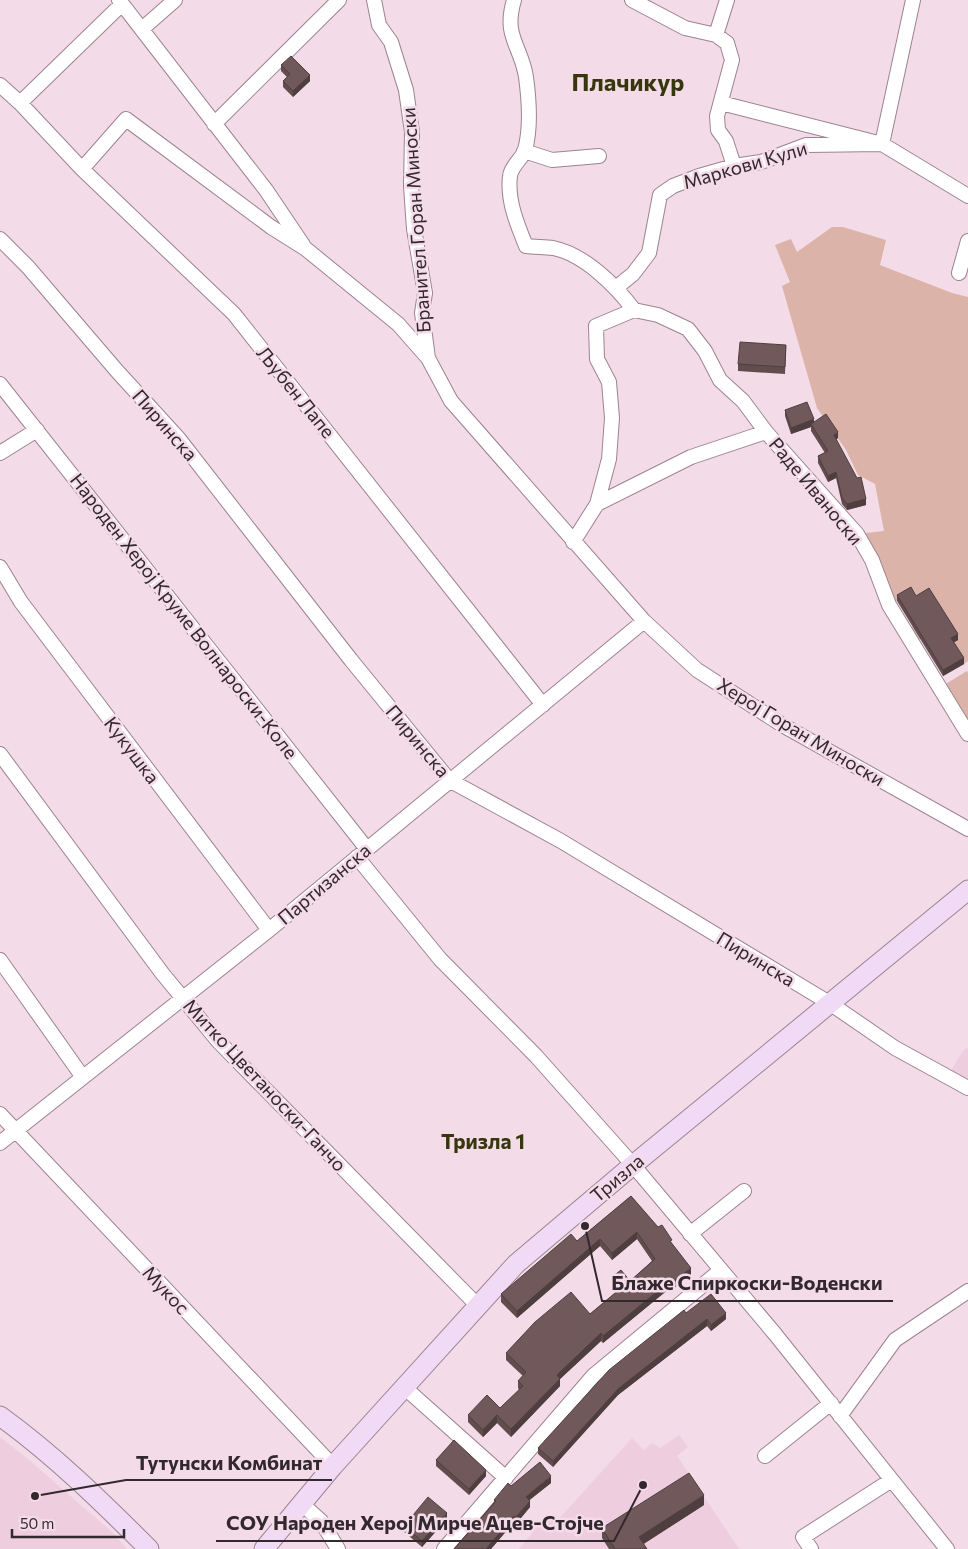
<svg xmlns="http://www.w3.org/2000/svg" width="968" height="1549" font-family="Commissioner,sans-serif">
<rect width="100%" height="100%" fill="#f4dbe8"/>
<!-- built -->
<path fill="#eecede" d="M 968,1047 L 968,1088 L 947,1077 L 963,1051 Z
M 679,1435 L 688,1447 L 677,1456 L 739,1549 L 519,1549 L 547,1515 L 557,1521 L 632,1438 L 644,1450 L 652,1443 L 660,1448 Z
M 0,1437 L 28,1459 L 113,1533 L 127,1549 L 0,1549 Z"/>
<!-- green -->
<path fill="#dcb3a9" d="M 832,227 L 843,227 L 886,240 L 880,265 L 952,293 L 968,297 L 968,661 L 964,664 L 936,629 L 917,641 L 905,631 L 939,611 L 916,602 L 911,593 L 889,605 L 857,534 L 884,531 L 875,484 L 858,475 L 846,450 L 817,408 L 782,286 L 790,282 L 775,245 L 791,239 L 797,252 Z
M 967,671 L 968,673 L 968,734 L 939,688 Z"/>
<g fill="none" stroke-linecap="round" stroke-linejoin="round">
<defs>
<path id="street" d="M 119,0 L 266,190 L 303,245
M 374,0 L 379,25 L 391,42 L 406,90 L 412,132 L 411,186 L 414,229 L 425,293 L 422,313 L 428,358
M 514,0 C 503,37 521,45 526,77 C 529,99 531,128 525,150 C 522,159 511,166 510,176 C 507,200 517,224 526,246 C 535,247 544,247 553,248 C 584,254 616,286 634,310 L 658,315 L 688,329 L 705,351 L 720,380 L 743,401 L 766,432 L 857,534 L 872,560 L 889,605 L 968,734
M 632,0 L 685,28 L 716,35 L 727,43 L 732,60 L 717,116 L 718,130 L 726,141 L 734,166
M 142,29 L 175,0
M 716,35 L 727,0
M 0,85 L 20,103 L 82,169 L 234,314 L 543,705
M 20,103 L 122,4
M 721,103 L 882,144 L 968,196
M 214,124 L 339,0
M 882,144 L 913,0
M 524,151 L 552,160 L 599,156
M 82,169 L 126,119 L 271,227 L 306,249 L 398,324 L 428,358 L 451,401 L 644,621 L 697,670 L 784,726 L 968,829
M 0,239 L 28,267 L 117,371 L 179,439 L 351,660 L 449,780 L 561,841 L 831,1004 L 895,1048 L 968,1088
M 959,273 L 968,241
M 617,287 L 633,274 L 649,253 L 660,195 L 673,186 L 699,176 L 734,166 L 761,162 L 806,145 L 882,144
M 0,384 L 367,849
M 0,453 L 37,430
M 597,504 L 691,457 L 766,432
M 573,542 L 597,504 L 609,459 L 612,418 L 609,382 L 597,359 L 596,326 L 634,310
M 0,567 L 21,602 L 269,930
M 0,754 L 162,973 L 218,1041 L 477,1305
M 357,857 L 440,959 L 536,1056 L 633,1165 L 775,1334 L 947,1549
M 0,960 L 82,1076
M 0,1114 L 333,1466
M 0,1143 L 269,930 L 644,621
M 690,1234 L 744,1191
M 404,1387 L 506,1478
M 840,1416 L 895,1340 L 968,1291
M 765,1456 L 831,1403
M 302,1504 L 321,1521 L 338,1549
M 444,1549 L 593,1376 L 721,1270
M 811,1549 L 803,1537 L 890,1481"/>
<path id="secondary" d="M 0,1416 C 54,1455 102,1502 149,1549
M 264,1549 L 333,1466 L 516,1264 L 633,1165 L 968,890"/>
</defs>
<!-- street casing -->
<use href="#street" stroke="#9b8390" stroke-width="16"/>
<!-- secondary casing -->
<use href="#secondary" stroke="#9b8390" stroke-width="21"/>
<!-- street -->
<use href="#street" stroke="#fff" stroke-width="14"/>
<!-- secondary -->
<use href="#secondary" stroke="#f0daf5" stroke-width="19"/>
</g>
<!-- wall -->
<path fill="#614c4e" d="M 281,65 L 310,81 L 293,97 L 283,87 L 283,81 L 287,77 L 281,71 Z
M 786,345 L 785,374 L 738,371 L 738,364 Z
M 785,410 L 814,422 L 838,438 L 836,439 L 866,505 L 847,510 L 842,504 L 836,478 L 828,482 L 818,463 L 818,456 L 825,453 L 811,431 L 811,427 L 791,434 L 785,416 Z
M 897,595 L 916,596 L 958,640 L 954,642 L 964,664 L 943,676 L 897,601 Z
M 631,1196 L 672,1244 L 691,1276 L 671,1290 L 670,1288 L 603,1343 L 601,1341 L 560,1379 L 560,1386 L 511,1437 L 497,1423 L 483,1437 L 468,1422 L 468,1415 L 500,1408 L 519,1390 L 518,1388 L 518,1381 L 523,1376 L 506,1360 L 506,1353 L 590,1314 L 618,1291 L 612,1284 L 612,1277 L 630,1281 L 652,1261 L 637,1239 L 612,1260 L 600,1246 L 517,1318 L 501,1302 L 501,1294 L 577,1241 Z
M 686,1313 L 726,1319 L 711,1331 L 707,1326 L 618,1395 L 553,1467 L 538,1454 L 538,1448 Z
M 436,1460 L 486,1476 L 469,1495 L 436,1466 Z
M 551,1483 L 529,1500 L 530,1507 L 516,1524 L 514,1522 L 491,1549 L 454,1549 L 494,1502 L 494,1500 L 511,1486 Z
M 704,1505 L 643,1544 L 647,1549 L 609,1549 L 602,1538 L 602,1528 Z
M 447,1519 L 422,1547 L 404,1532 L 404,1526 Z"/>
<!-- shaded-wall -->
<path fill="#4f3e40" d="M 310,75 L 310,81 L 293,97 L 293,91 Z
M 814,419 L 814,426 L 811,424 L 811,427 L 791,434 L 791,428 Z
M 838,432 L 838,438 L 834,441 L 834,435 Z
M 836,472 L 836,478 L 828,482 L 828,476 Z
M 866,499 L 866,505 L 847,510 L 847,504 Z
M 958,634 L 958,640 L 951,644 L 951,638 Z
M 964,658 L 964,664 L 943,676 L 943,670 Z
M 637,1232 L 637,1239 L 612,1260 L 612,1253 Z
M 600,1239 L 600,1246 L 517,1318 L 517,1311 Z
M 691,1268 L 691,1276 L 671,1290 L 671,1283 Z
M 670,1281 L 670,1288 L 603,1343 L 603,1336 Z
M 726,1313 L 726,1319 L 711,1331 L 711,1325 Z
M 707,1319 L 707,1326 L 618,1395 L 553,1467 L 553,1461 L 618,1389 Z
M 601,1333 L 601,1341 L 560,1379 L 560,1386 L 511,1437 L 511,1429 L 557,1375 Z
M 497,1415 L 497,1423 L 483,1437 L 483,1430 Z
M 486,1470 L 486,1476 L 469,1495 L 469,1489 Z
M 551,1476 L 551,1483 L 526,1503 L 526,1497 Z
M 704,1495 L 704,1505 L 639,1547 L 639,1537 Z
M 530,1501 L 530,1507 L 516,1524 L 516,1517 Z
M 447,1513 L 447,1519 L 422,1547 L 422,1541 Z
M 514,1516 L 514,1522 L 491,1549 L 486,1549 Z"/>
<!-- building -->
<path fill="#71585b" stroke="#4f3e40" d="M 291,56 L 310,75 L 293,91 L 283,81 L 290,74 L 281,65 Z
M 740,342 L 786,345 L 785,367 L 738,364 Z
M 807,402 L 814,419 L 791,428 L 785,410 Z
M 826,414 L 838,432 L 834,435 L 857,478 L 861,477 L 866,499 L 847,504 L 842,498 L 836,472 L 828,476 L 818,456 L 828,451 L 811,424 Z
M 911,587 L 916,596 L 929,588 L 958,634 L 951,638 L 964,658 L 943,670 L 897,595 Z
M 631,1196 L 658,1227 L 662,1225 L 672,1240 L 670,1241 L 691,1268 L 671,1283 L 670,1281 L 603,1336 L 601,1333 L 557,1375 L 560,1379 L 511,1429 L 497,1415 L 483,1430 L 468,1415 L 487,1395 L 500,1408 L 523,1386 L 518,1381 L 526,1372 L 506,1353 L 535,1322 L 571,1292 L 590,1314 L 621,1288 L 612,1277 L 621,1270 L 630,1281 L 655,1259 L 637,1232 L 612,1253 L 600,1239 L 517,1311 L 501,1294 L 571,1234 L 577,1241 Z
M 711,1294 L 726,1313 L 711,1325 L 707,1319 L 618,1389 L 553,1461 L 538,1448 L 609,1370 L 684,1310 L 686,1313 Z
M 454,1440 L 486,1470 L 469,1489 L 436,1460 Z
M 540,1462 L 551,1476 L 526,1497 L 530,1501 L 516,1517 L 514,1516 L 486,1549 L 454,1549 L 496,1501 L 494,1500 L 508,1483 L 511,1486 Z
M 689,1473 L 704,1495 L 639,1537 L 647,1549 L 615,1549 L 602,1528 Z
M 428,1497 L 447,1513 L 422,1541 L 404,1526 Z"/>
<g text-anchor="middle" stroke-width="5" stroke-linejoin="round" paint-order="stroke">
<!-- street labels -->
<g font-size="19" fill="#32282d" stroke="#f4dbe8">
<text transform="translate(745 165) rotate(-16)" y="7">Маркови Кули</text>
<text transform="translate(416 220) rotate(-94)" y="7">Бранител Горан Миноски</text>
<text transform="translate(296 392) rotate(51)" y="7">Љубен Лапе</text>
<text transform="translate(165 425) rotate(49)" y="7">Пиринска</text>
<text transform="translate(816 491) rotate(50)" y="7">Раде Иваноски</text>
<text transform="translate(184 616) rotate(52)" y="7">Народен Херој Круме Волнароски-Коле</text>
<text transform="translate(801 732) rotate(31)" y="7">Херој Горан Миноски</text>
<text transform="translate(418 741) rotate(50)" y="7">Пиринска</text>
<text transform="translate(132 750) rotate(53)" y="7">Кукушка</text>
<text transform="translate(324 884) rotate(-40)" y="7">Партизанска</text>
<text transform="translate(756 959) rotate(31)" y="7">Пиринска</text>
<text transform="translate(265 1085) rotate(47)" y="7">Митко Цветаноски-Ганчо</text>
<text transform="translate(617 1178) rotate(-40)" y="7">Тризла</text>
<text transform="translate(166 1290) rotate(47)" y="7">Мукос</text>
</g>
<!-- quarter labels -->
<g font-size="21" font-weight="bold" fill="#36370d" stroke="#f4dbe8">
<text x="483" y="1149">Тризла 1</text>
</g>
<!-- district labels -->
<g font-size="24" font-weight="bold" fill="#36370d" stroke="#f4dbe8">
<text x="628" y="91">Плачикур</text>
</g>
</g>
<!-- callouts -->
<path fill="none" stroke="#32282d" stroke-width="2" d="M585 1226L602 1301H893M35 1496L126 1480H332M643 1485L614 1541H216"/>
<g fill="#32282d" stroke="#f4dbe8" stroke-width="2">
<circle cx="585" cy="1226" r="5"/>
<circle cx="35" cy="1496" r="5"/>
<circle cx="643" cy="1485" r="5"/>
</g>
<g font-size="20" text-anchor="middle" font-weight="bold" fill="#32282d" stroke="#f4dbe8" stroke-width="5" stroke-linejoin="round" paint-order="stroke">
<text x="747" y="1290">Блаже Спиркоски-Воденски</text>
<text x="229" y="1470">Тутунски Комбинат</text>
<text x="415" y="1530">СОУ Народен Херој Мирче Ацев-Стојче</text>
</g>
<!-- scale -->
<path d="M12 1529v8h112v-8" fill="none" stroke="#32282d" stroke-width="2.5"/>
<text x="20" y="1529" font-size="15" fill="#32282d" stroke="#f4dbe8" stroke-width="4" paint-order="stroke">50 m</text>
</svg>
